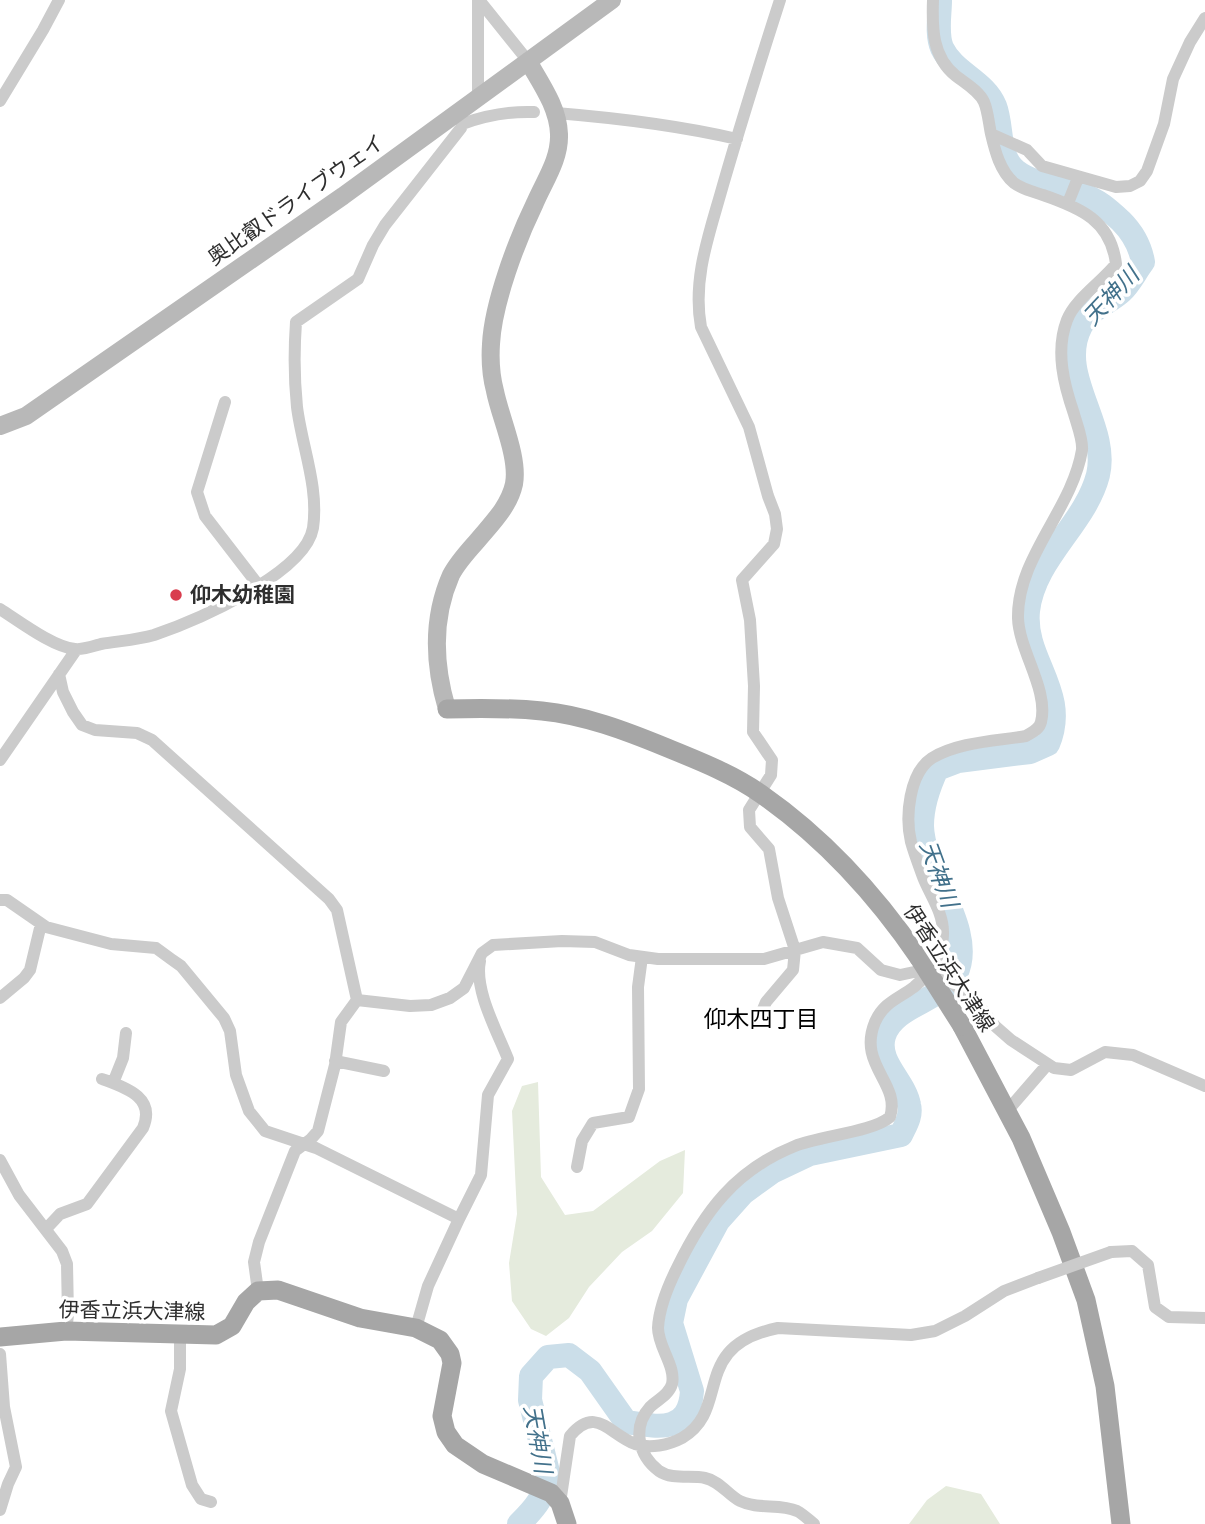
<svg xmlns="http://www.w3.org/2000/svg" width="1205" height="1524" font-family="'Golos Text','Noto Sans JP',sans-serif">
<rect width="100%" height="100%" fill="#fff"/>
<!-- green -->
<path fill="#e5ebdd" d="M 538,1082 L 541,1177 L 565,1215 L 593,1211 L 660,1161 L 685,1150 L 683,1193 L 652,1231 L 622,1252 L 589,1287 L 569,1318 L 546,1336 L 531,1329 L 512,1301 L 509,1263 L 517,1214 L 512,1111 L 522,1086 Z
M 946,1486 L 981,1494 L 1000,1524 L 909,1524 L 927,1500 Z"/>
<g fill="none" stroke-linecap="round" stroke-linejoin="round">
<!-- river -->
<path stroke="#cbdee9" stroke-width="24" d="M 519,1524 C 536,1507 545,1497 548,1472 L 530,1400 L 531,1376 L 548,1357 L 569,1355 L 590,1371 L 626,1422 C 658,1427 689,1434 692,1391 L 671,1323 L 676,1299 L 718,1221 L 743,1193 L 772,1172 L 810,1154 L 901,1135 C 905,1126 912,1116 909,1105 C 905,1081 876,1062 884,1036 C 894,1004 944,1001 956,974 C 977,930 923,872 922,826 C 922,807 929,786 937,769 L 958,761 L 1030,752 L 1048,744 C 1070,692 1023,660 1028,611 C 1034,558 1085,525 1098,475 C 1110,425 1055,375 1081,326 C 1091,307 1108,304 1121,292 C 1130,284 1136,271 1143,262 C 1140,245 1133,233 1121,221 C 1108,209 1098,200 1081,194 C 1060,186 1034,185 1016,171 C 997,156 1003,127 995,106 C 985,81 954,73 942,48 C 936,34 940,15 940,0"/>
<!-- street -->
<path stroke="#cbcbcb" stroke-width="12" d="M 479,0 L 528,61
M 933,0 C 932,28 932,57 956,76 C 965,83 979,91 984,102 C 988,111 989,125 991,134 L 1027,150 L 1042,166 L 1116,187 L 1130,186 L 1140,181 L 1147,171 L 1164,124 L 1173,79 L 1190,42 L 1205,18
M 478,98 L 478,0
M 0,101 L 43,30 L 59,0
M 556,113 C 617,118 677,125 737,139
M 462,124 C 487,115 508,111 534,112
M 1068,203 L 1078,178
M 225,402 L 197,492 L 205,516 L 259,586
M 0,609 C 19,621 53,647 75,649 C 83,650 94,646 101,644 C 118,641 137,640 154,635 C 195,621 305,574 313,528 C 319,487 302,447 297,407 C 294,378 294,350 296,322 L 358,279 L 373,245 L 385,225 L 461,128 L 463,120 L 458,113
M 59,674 L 63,692 L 73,712 L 82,725 L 95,730 L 137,733 L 152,740 L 329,899 L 337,910 L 357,1000 L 341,1022 L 335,1065 L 318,1131 L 311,1139 L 295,1151 L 259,1242 L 254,1262 L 258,1291
M 0,760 L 76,650
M 0,900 L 7,900 L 46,927 L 111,944 L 156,948 L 171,959 L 181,966 L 224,1018 L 230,1031 L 236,1075 L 249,1111 L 265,1131 L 316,1148 L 459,1219 L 428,1286 L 416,1328
M 0,998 L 24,978 L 30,970 L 41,924
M 357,1000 L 410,1006 L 431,1005 L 450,998 L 464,988 L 482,953 L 493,945 L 562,941 L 595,942 L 629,955 L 658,959 L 764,959 L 823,942 L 857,948 L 881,970 L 900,975 L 928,969 L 940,973 L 977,1003 L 995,1026 L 1011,1040 L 1054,1068 L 1071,1070 L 1105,1052 L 1133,1055 L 1205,1086
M 761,1014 L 766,1002 L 793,970 L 795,950 L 778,898 L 769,849 L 750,827 L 749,810 L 771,775 L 772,760 L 753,732 L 754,686 L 750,620 L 742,580 L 774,544 L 777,529 L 775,514 L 768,496 L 749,427 L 701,327 C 692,278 710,232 723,185 C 741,123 760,62 780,0
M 335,1061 L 384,1071
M 113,1083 L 123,1058 L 126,1033
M 1008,1110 L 1047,1065
M 0,1160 L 19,1195 L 62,1251 L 67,1264 L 68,1315 L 66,1331
M 577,1167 L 582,1141 L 593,1123 L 629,1117 L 639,1089 L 638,987 L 642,957
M 459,1219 L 481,1175 L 488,1095 L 508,1059 C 497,1031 474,990 480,961
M 46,1229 L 60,1214 L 87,1204 L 143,1128 C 156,1097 126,1088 102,1079
M 1111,1252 L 1132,1251 L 1148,1265 L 1155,1307 L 1169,1317 L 1205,1318
M 180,1334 L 180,1369 L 171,1411 L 192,1485 L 201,1499 L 211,1502
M 0,1354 L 4,1407 L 16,1467 L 8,1484 L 0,1510
M 560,1503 L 570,1436 C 596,1405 609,1434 635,1444 C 650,1449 669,1445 682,1438 C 732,1409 689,1346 778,1328 L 911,1335 L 935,1331 L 965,1316 L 1004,1291 L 1038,1278
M 814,1524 C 809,1520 803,1514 797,1511 C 780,1503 758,1510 740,1501 C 728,1495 720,1481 705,1478 C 691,1475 672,1480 659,1471 C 638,1455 632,1427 650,1407 C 657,1400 669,1395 672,1384 C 676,1366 658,1347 658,1328 C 659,1308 668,1286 677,1268 C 704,1212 735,1170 795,1146 C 819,1136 873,1132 890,1117 C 901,1083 857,1065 875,1022 C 884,1002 898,999 914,987 C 929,975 944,952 943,932 C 943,912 930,895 923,877 C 919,866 914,853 911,842 C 905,817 909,773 932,758 C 958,742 996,741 1026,736 C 1032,732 1039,730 1041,722 C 1049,690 1019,651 1018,618 C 1017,557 1072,510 1082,450 C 1083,439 1077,425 1074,414 C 1064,385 1055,351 1067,320 C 1075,299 1102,282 1116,264 C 1111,221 1081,208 1043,195 C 1034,192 1022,189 1014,183 C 1000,171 995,151 991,134"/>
<!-- secondary -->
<path stroke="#b8b8b8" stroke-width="18" d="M 0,426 L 26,416 L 343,196 L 612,0
M 447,709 C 434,665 432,618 451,575 C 457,563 468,551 477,541 C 491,524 509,507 514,484 C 519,457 500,417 495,391 C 491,376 490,359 491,344 C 493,303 517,240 535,203 C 545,180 560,159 559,134 C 558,107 541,84 528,61"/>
<!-- primary -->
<path stroke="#a6a6a6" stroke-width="19" d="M 447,709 C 478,708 511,708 542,711 C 584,715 626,731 665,747 C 697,760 733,774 761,794 C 824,838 876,895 919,958
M 962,1026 L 1021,1138 L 1061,1232 L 1086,1300 L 1105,1386 L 1121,1524
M 0,1337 L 66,1331 L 216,1335 L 232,1326 L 246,1302 L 258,1291 L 278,1290 L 360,1318 L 416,1328 L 440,1340 L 450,1354 L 452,1363 L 442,1416 L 446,1432 L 455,1445 L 483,1464 L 551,1493 L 560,1503 L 567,1524"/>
<!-- street-bridge -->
<path stroke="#cbcbcb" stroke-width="12" d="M 1038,1278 L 1111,1252"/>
<!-- primary-bridge -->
<path stroke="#a6a6a6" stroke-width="19" d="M 919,958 L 962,1026"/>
</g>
<!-- markers -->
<circle fill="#d93d4e" stroke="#fff" stroke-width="2.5" cx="176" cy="595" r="7"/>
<g text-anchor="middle" stroke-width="7" stroke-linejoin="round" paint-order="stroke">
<!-- street labels -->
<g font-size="21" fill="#2e2e2e" stroke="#fff">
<text transform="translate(296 200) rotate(-35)" y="7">奥比叡ドライブウェイ</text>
<text transform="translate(949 968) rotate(57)" y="7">伊香立浜大津線</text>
<text transform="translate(132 1311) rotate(1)" y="7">伊香立浜大津線</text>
</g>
<!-- poi labels -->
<g font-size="21" font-weight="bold" fill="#2e2e2e" stroke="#fff" text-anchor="start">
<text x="190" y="602">仰木幼稚園</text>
</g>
<!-- water labels -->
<g font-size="23" font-style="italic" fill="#42718b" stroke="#fff">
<text transform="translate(1111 296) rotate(-47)" y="8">天神川</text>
<text transform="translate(939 874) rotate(70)" y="8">天神川</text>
<text transform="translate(538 1439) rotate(80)" y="8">天神川</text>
</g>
<!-- neighbourhood labels -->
<g font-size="23" fill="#000" stroke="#fff">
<text x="761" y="1027">仰木四丁目</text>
</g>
</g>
</svg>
